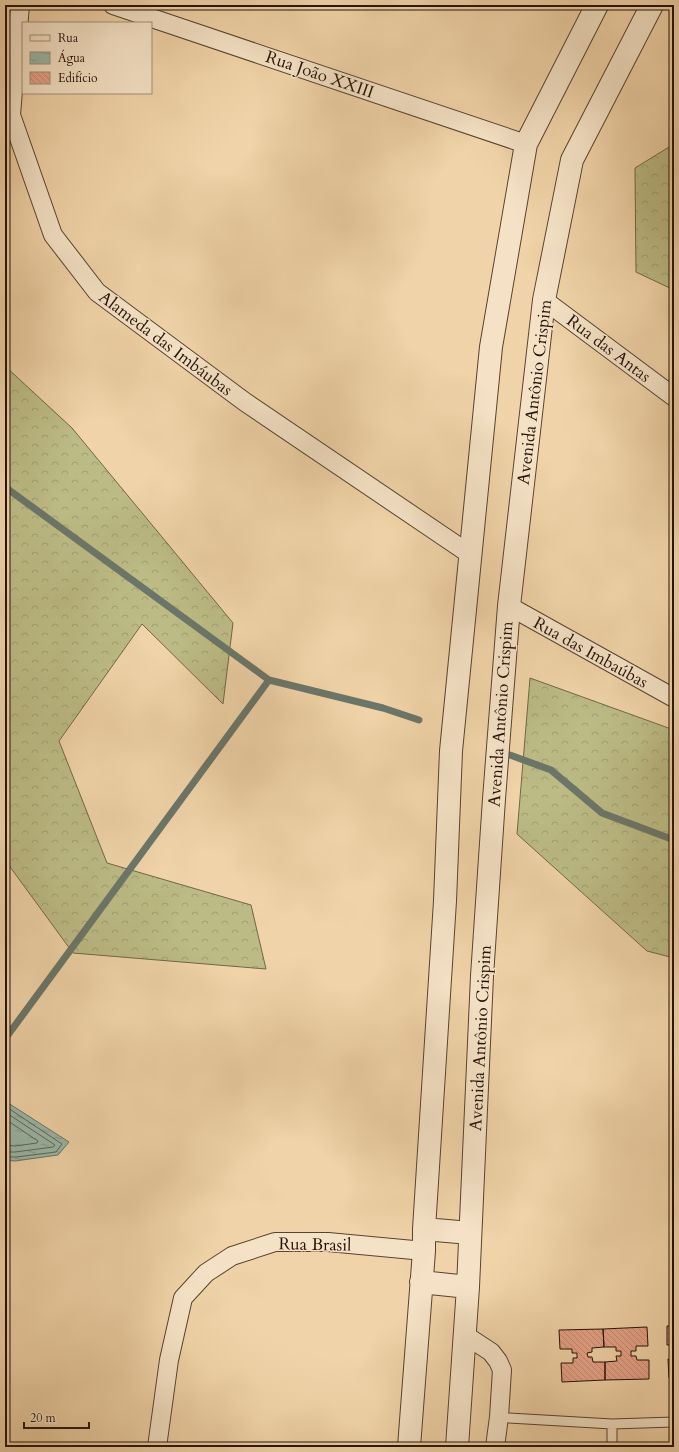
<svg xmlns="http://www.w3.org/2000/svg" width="679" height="1452" font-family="Cardo,serif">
<defs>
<pattern id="forest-crowns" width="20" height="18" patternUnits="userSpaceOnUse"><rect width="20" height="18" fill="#bcbb85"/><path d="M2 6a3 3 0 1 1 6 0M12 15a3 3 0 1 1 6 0" fill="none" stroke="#a1a071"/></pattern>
<pattern id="water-ripples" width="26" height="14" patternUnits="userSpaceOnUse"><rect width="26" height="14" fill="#9ab8a9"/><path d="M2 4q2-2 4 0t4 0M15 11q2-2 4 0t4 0" fill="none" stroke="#859d90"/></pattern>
<pattern id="building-back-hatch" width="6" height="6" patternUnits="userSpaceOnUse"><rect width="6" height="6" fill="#e6a389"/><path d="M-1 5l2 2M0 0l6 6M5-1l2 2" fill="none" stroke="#c58b75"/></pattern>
</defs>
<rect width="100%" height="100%" fill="#f0d3a8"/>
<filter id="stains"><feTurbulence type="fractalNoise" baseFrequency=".005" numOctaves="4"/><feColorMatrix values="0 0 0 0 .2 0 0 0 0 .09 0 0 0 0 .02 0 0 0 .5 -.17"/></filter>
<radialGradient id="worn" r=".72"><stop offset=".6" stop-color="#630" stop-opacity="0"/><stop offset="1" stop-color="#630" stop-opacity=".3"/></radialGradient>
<!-- forest -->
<path fill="url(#forest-crowns)" stroke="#706746" d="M 674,144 L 674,290 L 636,272 L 635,168 Z
M 5,366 L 72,428 L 233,623 L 223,704 L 142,624 L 59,741 L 107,863 L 251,905 L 266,969 L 73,953 L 5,860 Z
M 530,678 L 674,730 L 674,958 L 647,951 L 517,834 Z"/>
<!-- water -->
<path fill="url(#water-ripples)" stroke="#6b7669" d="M 5,1101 L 69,1142 L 58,1155 L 15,1161 L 5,1160 Z"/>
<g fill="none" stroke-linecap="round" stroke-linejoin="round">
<!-- shore -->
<path stroke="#606658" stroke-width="1" d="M 5,1106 L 62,1144 L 56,1152 L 16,1157 L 5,1157
M 5,1112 L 55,1145 L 53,1147 L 15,1152 L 5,1152
M 5,1119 L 38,1141 L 37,1143 L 15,1146 L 5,1145"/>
<!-- stream -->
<path stroke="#6b7669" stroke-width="7" d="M 5,487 L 269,680 L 383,708 L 419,720
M 510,755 L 551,770 L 602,813 L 674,840
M 5,1039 L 269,680"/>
</g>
<!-- building -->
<path fill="url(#building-back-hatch)" stroke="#251308" d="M 667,1326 L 674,1326 L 674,1345 L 667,1345 Z
M 647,1327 L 648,1346 L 636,1346 L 636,1351 L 631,1351 L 631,1356 L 636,1356 L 637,1360 L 649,1360 L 649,1379 L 605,1380 L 605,1362 L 617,1361 L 616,1356 L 621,1356 L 621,1351 L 616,1351 L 616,1347 L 604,1347 L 603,1329 Z
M 603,1329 L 604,1347 L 592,1348 L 592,1352 L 587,1353 L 588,1357 L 592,1357 L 593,1362 L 605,1362 L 605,1380 L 562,1382 L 561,1363 L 573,1363 L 573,1358 L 577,1358 L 577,1353 L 572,1353 L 572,1349 L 560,1349 L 559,1330 Z
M 668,1359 L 674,1359 L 674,1378 L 669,1378 Z"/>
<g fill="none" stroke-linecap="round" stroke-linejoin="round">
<defs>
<path id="service" d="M 509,1418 L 612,1424 L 674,1422
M 612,1424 L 612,1447"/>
<path id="minor" d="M 20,5 L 11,115 L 53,235 L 97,292 L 245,402 L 471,555
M 113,5 L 526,144
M 544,300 L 674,397
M 509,606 L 674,698
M 465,1335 L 491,1352 L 498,1361 L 502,1370 L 499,1417 L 495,1447
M 157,1447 L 169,1360 L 183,1298 L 206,1273 L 232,1256 L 275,1242 L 328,1242 L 424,1251"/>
<path id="tertiary" d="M 424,1229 L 470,1233
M 421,1282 L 468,1287
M 409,1447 L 424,1251 L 424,1229 L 445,901 L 451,751 L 491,347 L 526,144 L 597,5
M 457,1447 L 468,1287 L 482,976 L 494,799 L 509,606 L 544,300 L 572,160 L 652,5"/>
</defs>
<!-- service casing -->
<use href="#service" stroke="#584330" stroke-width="11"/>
<!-- minor casing -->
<use href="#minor" stroke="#584330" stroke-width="20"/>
<!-- tertiary casing -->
<use href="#tertiary" stroke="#584330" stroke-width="24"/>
<!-- service -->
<use href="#service" stroke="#f5e2c6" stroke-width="9"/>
<!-- minor -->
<use href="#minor" stroke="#f5e2c6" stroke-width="18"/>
<!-- tertiary -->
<use href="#tertiary" stroke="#f5e2c6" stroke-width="22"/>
</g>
<g text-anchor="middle" stroke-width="3" stroke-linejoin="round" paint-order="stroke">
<!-- street labels -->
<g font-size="17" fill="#251308" stroke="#f5e2c6">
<text transform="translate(320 74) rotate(19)" y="6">Rua João XXIII</text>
<text transform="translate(166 343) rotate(37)" y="6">Alameda das Imbáubas</text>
<text transform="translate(609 348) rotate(37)" y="6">Rua das Antas</text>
<text transform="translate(534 392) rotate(-83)" y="6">Avenida Antônio Crispim</text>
<text transform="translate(591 652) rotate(29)" y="6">Rua das Imbaúbas</text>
<text transform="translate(500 714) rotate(-86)" y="6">Avenida Antônio Crispim</text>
<text transform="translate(480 1038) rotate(-87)" y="6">Avenida Antônio Crispim</text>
<text transform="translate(315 1244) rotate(1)" y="6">Rua Brasil</text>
</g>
</g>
<!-- margin -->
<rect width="679" height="1452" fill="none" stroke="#f0d3a8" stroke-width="20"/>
<rect x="6" y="6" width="667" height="1440" fill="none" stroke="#251308" stroke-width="2"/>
<rect x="10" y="10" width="659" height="1432" fill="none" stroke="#251308"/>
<!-- legend -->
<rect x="22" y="22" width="130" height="72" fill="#f5e2c6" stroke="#a28f7a"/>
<rect x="30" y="35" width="20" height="6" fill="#f5e2c6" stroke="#a28f7a"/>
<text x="58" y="42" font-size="12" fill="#251308">Rua</text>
<rect x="30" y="52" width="20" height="12" fill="url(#water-ripples)" stroke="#a28f7a"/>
<text x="58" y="62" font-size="12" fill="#251308">Água</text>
<rect x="30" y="72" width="20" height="12" fill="url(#building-back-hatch)" stroke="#a28f7a"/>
<text x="58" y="82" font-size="12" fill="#251308">Edifício</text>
<!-- scale -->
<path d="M24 1422v6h65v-6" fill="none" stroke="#251308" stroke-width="2"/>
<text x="30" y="1422" font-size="12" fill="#251308" stroke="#f5e2c6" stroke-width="3" paint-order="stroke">20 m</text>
<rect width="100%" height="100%" filter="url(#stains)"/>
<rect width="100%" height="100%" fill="url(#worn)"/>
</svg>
